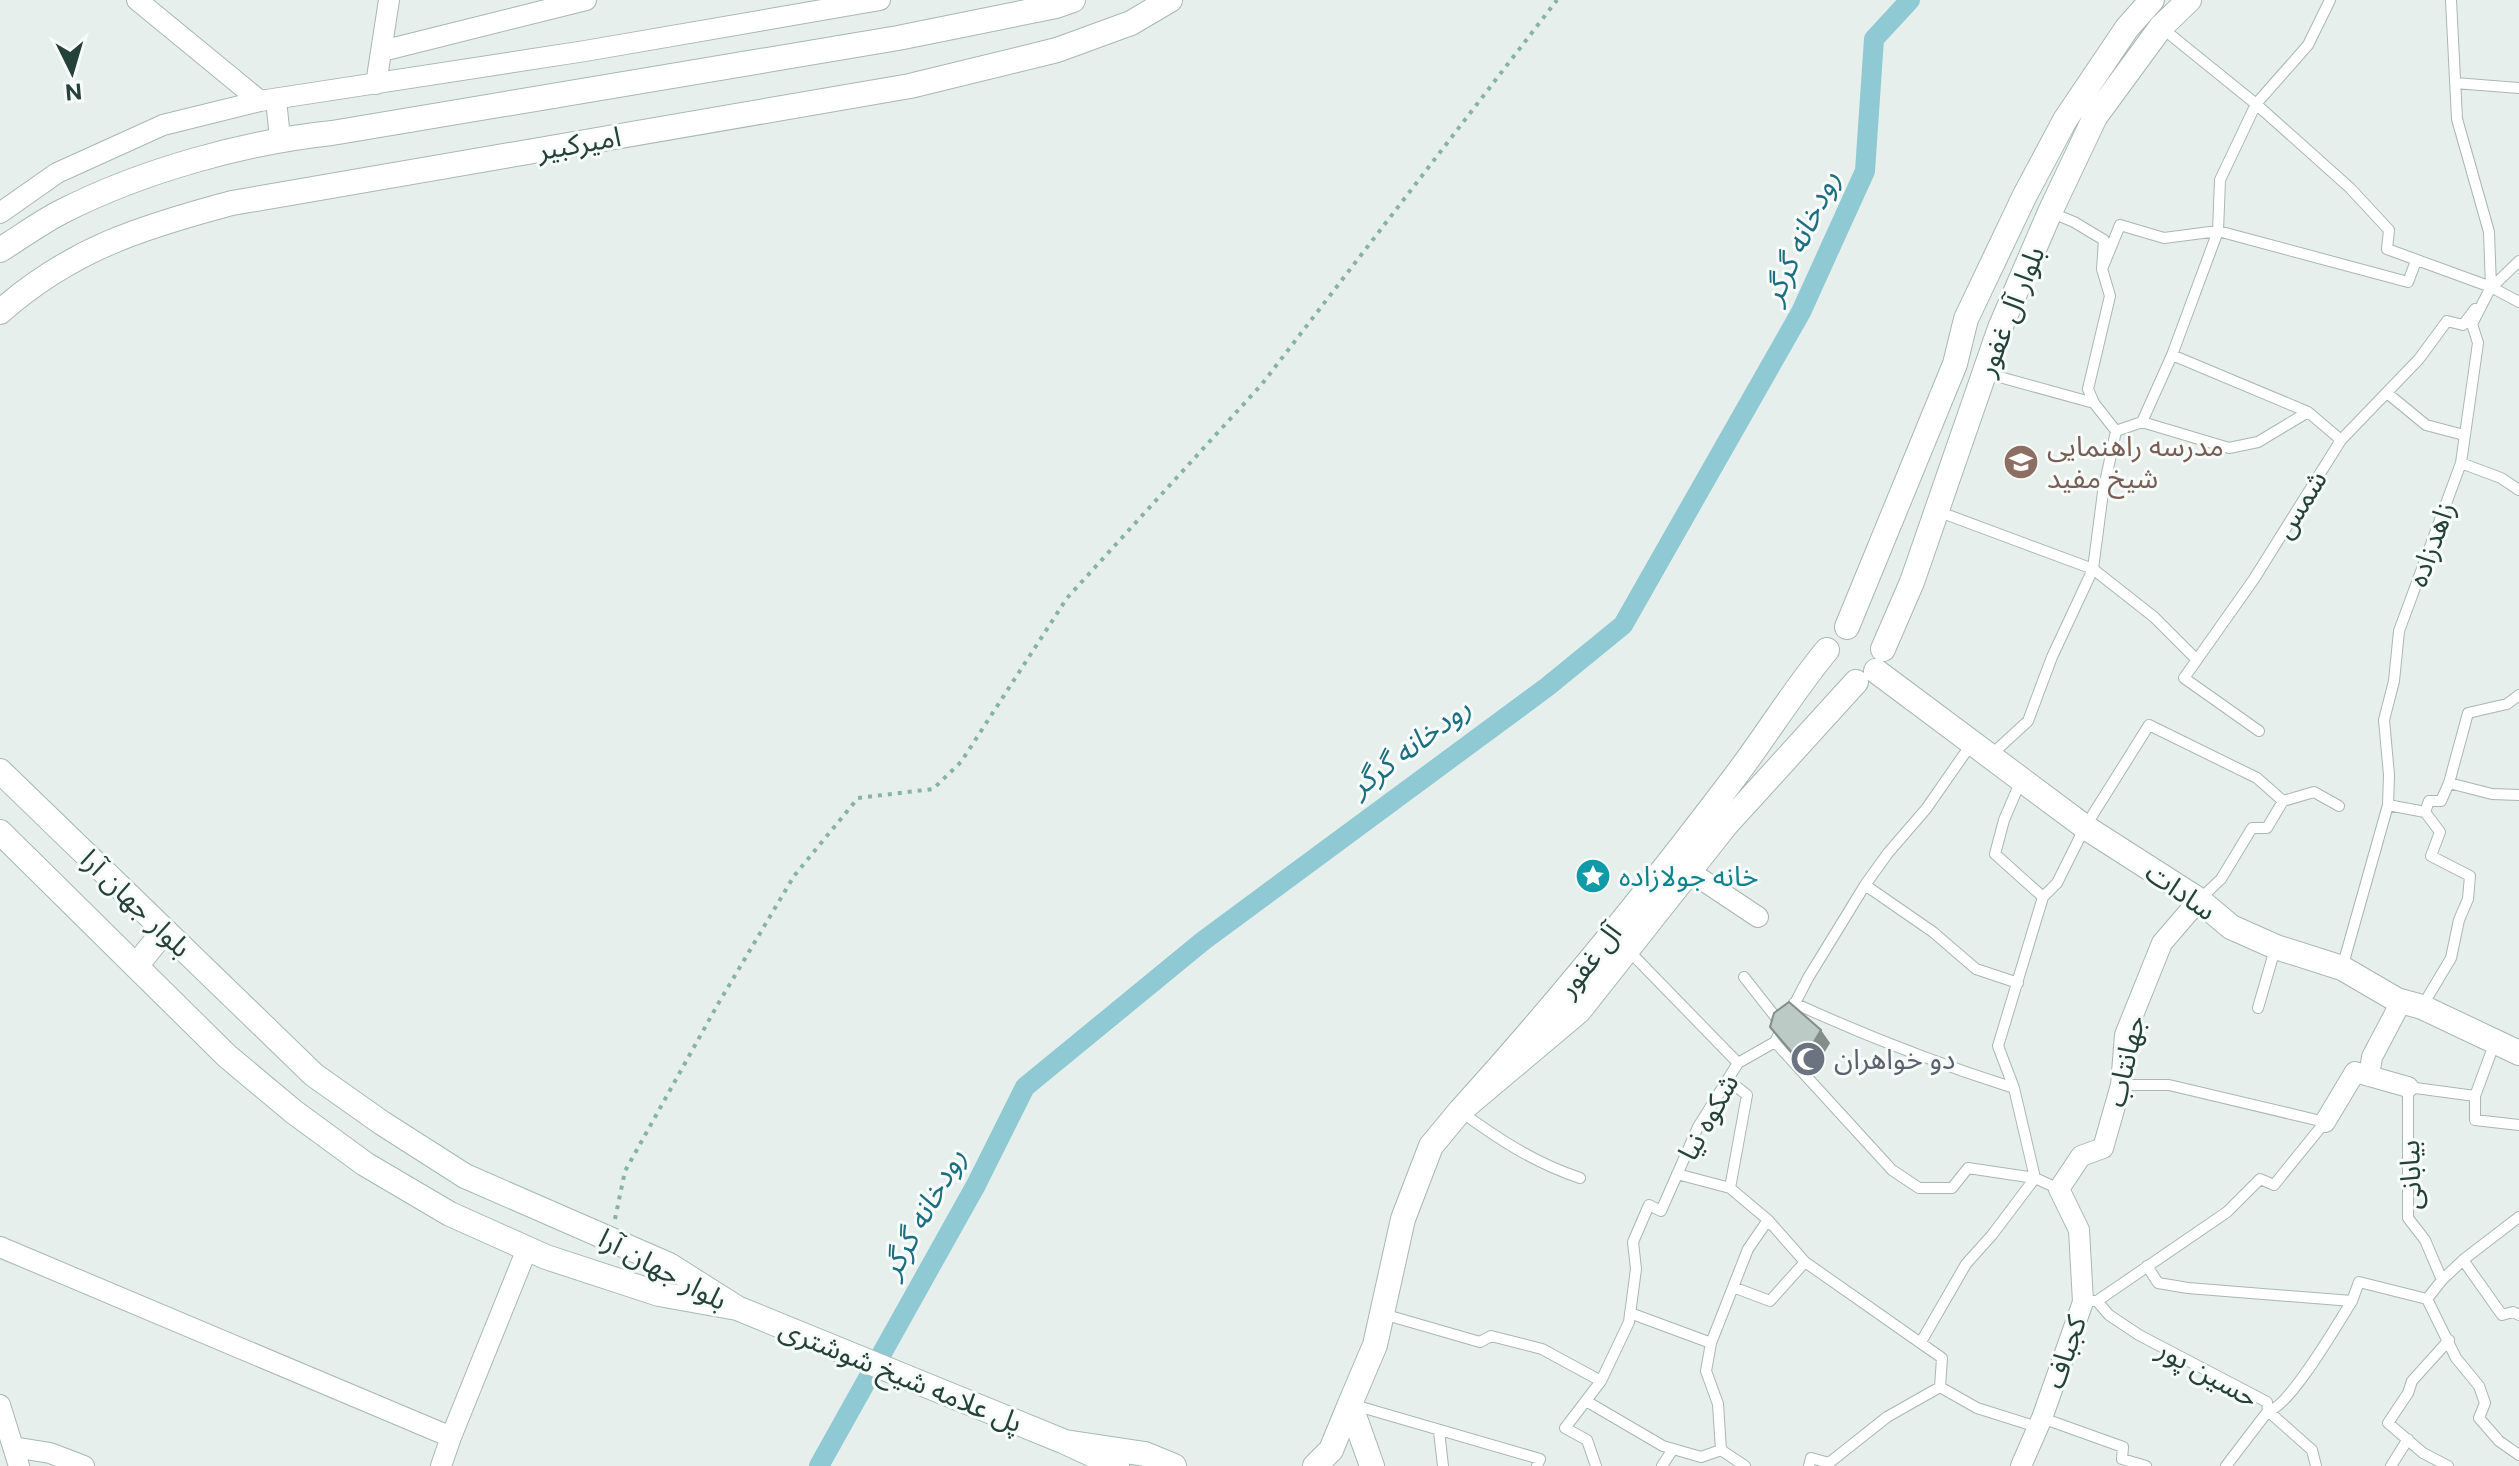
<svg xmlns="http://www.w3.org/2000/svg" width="2519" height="1466" font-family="'Public Sans','Noto Sans Arabic',sans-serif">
<rect width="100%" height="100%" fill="#e6efeb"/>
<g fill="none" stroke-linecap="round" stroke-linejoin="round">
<!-- canal -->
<path stroke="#8ec9d4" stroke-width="20" d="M 819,1466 L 976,1185 L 1025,1087 L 1203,941 L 1547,687 L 1623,625 L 1801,312 L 1865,171 L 1874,39 L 1910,0"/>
<defs>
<path id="service" d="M 2451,0 L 2457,119 L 2489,232 L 2491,287 L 2472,324 L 2478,343 L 2461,463 L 2399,631 L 2394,681 L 2384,720 L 2389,775 L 2388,805 L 2425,812 L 2429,801 L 2441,801 L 2449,783 L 2468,713 L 2507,704 L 2519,695
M 2162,28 L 2256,104 L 2308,45 L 2330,0
M 2455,83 L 2519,88
M 2050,212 L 2074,222 L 2104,240 L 2102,269 L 2120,225 L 2164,238 L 2218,231 L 2408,282 L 2416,261
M 2489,290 L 2519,261
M 2172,355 L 2308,412 L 2341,440
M 1985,373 L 2094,403 L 2116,431 L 2142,422 L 2172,355 L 2218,231 L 2220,180 L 2256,104 L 2350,188 L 2389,230 L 2387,249 L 2491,287 L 2519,302
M 2387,393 L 2426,425 L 2464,435
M 2094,403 L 2088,389 L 2110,296 L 2102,269
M 2142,422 L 2229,448 L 2258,442 L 2308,412
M 2461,463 L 2501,478 L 2519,490
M 1937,511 L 2093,569 L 2154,617 L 2197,660
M 2259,731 L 2184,678 L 2254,579 L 2341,440 L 2419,359 L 2447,321 L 2463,325 L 2475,309
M 1991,755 L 2028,721 L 2052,657 L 2093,569 L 2103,492 L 2116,431
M 2022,778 L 2004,820 L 1995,854 L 2043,897
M 2449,783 L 2492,794 L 2519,795
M 1865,885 L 1933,932 L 1976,969 L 2018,983
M 2199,900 L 2221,879 L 2252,828 L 2267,828 L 2283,801 L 2314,792 L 2339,806
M 1628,950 L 1738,1063
M 2342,968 L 2388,805
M 1744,977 L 1781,1024
M 1794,1003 C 1866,1036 1938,1064 2014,1088
M 2423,1005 L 2451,958 L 2459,920 L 2468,899 L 2470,876 L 2431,856 L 2440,832 L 2425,812
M 2258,1008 L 2275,949
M 1775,1042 L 1892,1170 L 1919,1188 L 1952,1188 L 1968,1168 L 2035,1178 L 2059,1189
M 2475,1096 L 2495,1042
M 1460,1111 C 1498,1139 1535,1163 1580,1178
M 1677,1174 L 1730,1188 L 1747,1095 L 1728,1080
M 2035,1178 L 2014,1088 L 1998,1046 L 2043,897 L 2057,883 L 2085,827 L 2149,725 L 2257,778 L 2283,801
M 1730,1188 L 1768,1220 L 1805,1262 L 1942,1358 L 1940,1387 L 1977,1408 L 2037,1427
M 2463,1260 L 2502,1315 L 2513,1312 L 2519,1315
M 2147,1266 L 2158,1283 L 2188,1288 L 2352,1301 C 2338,1323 2289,1408 2268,1411 L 2226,1466
M 2442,1280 L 2463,1260 L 2519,1217
M 1733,1287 L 1770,1301 L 1805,1262
M 2427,1299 L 2442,1280 L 2425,1240 L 2408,1218 L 2408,1087 L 2475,1096 L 2475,1120 L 2519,1125
M 2093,1301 L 2097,1301 L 2109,1315 L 2139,1335 L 2267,1402 L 2268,1411 L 2312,1450 L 2316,1466
M 2097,1301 L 2227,1212 L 2260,1179 L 2274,1185 L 2325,1122 L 2169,1085 L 2121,1085
M 2352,1301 L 2359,1282 L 2427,1299 L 2456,1358 L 2479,1386 L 2485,1403 L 2479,1418 L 2499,1441 L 2519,1455
M 1630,1313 L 1711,1343 L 1748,1249 L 1768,1220
M 1383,1314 L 1480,1342 L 1491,1336 L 1542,1349 L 1601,1381
M 1921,1342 L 1966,1264 L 1992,1235 L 2035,1178
M 1586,1401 L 1663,1446 L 1701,1457 L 1721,1450 L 1718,1404 L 1706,1371 L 1711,1343
M 1354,1405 L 1540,1459 L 1537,1466
M 2042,1418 L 2123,1447 L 2122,1459 L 2146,1466
M 1439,1431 L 1443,1466
M 1721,1450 L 1745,1466
M 1596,1466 L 1587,1440 L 1565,1428 L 1601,1381 L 1629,1322 L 1636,1269 L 1633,1242 L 1649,1205 L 1661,1211 L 1698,1127 L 1738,1063 L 1775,1042 L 1808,978 L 1865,885 L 1888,853 L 1926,809 L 1972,743
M 1662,1466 L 1673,1449
M 1809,1466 L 1811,1458 L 1829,1463 L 1887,1417 L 1940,1387
M 2391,1466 L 2408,1439
M 2448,1466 L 2423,1453 L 2388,1423 L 2408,1393 L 2412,1381 L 2449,1340"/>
<path id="minor" d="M 137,0 L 260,101
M 382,51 L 586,0
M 376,84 L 389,0
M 276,100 L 280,138
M 0,213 L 57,173 L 163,125 L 260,101 L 585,51 L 880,0
M 1689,871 L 1758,917
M 2369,1076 L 2372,1057 L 2401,1002
M 2325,1122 L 2355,1072 L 2408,1087
M 0,1247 L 451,1437 L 527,1249
M 0,1405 L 19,1466
M 13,1447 L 50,1453 L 84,1466
M 441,1466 L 451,1437
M 2021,1466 L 2042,1418 L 2083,1302 L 2079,1230 L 2059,1189 L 2081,1156 L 2103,1148 L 2121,1085 L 2125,1035 L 2162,943 L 2199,900"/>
<path id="tertiary" d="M 0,250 C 21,237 41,222 63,211 C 142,171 245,142 332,133 L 898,38 L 1056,6 L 1073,0
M 0,312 C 71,249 142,227 232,203 L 910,86 L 1057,50 L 1131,23 L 1170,0
M 1847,627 L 1955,364 L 1966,319 L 2025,195 L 2065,120 L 2127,28 L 2152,0
M 1883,649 L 1912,582 L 2000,328 L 2050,212 L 2095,117 L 2161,27 L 2189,0
M 1827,650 C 1793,691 1766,736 1734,778 C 1647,893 1556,1005 1460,1111 L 1579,1011 L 1726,825 L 1856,682
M 1876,671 L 2085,827 L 2199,900 L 2231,927 L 2276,947 L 2342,968 L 2397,1000 L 2422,1007 L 2519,1053
M 136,966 L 164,931
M 1350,1404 L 1375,1345 L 1403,1219 L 1431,1146 L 1460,1111
M 1315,1466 L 1331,1450 L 1350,1404 L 1372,1466"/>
<path id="secondary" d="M 0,771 L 314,1075 L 382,1123 L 465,1176 L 669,1265 L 737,1308 L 659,1294 L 546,1257 L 450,1214 L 365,1164 L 294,1112 L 227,1056 L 0,832
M 737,1308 L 1065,1442
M 1117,1466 L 1065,1442 L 1145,1454 L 1174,1466"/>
</defs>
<!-- service casing -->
<use href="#service" stroke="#a8b8b2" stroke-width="12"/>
<!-- minor casing -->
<use href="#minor" stroke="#a8b8b2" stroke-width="22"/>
<!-- tertiary casing -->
<use href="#tertiary" stroke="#a8b8b2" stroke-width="26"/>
<!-- secondary casing -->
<use href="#secondary" stroke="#a4bbb3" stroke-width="26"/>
<!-- path -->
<path stroke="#86b3a5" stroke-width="4" stroke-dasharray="4 6" stroke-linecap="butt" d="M 615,1219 L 625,1171 L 718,1004 L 794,876 L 858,798 L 933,789 L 961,762 L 1067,598 L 1262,384 L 1557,0"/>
<!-- service -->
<use href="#service" stroke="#fff" stroke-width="10"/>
<!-- minor -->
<use href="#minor" stroke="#fff" stroke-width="20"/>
<!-- tertiary -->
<use href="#tertiary" stroke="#fff" stroke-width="24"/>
<!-- secondary -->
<use href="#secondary" stroke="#fff" stroke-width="24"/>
</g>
<!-- wall -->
<path fill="#a1aea9" d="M 1770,1027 L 1830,1043 L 1810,1076 L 1779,1040 Z"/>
<!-- shaded-wall -->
<path fill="#838d89" d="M 1821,1030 L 1830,1043 L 1810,1076 L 1801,1063 Z"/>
<!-- building -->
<path fill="#bbcac4" stroke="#838d89" stroke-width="2" d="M 1789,1002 L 1821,1030 L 1801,1063 L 1770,1027 L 1774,1013 Z"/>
<!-- icons -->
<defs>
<symbol id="school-disc" viewBox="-11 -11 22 22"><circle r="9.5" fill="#8d6e63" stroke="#f7fbf9"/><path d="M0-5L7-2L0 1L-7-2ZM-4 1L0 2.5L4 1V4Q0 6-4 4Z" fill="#fff"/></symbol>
<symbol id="sight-disc" viewBox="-11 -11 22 22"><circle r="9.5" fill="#0f9aa8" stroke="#f7fbf9"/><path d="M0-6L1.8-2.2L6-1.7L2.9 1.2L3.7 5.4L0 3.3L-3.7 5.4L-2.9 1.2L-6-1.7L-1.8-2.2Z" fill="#fff"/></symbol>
<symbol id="mosque-disc" viewBox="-11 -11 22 22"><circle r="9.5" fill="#6b7280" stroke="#f7fbf9"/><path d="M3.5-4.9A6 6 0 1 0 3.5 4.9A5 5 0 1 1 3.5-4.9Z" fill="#fff"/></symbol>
</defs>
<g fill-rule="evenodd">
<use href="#school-disc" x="2001" y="442" width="40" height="40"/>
<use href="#sight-disc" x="1573" y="856" width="40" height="40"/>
<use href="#mosque-disc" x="1788" y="1039" width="40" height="40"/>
</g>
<g text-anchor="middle" stroke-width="6" stroke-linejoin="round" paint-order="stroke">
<!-- street labels -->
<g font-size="28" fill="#24423a" stroke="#f7fbf9">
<text transform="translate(579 143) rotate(-10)" y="10">امیرکبیر</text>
<text transform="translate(2010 311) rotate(-68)" y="10">بلوار آل غفور</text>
<text transform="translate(2300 504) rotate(-58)" y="10">شمس</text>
<text transform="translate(2431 544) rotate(-70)" y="10">زاهدزاده</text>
<text transform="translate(2181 891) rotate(35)" y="10">سادات</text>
<text transform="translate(136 903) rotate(44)" y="10">بلوار جهان آرا</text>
<text transform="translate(1589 960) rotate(-52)" y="10">آل غفور</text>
<text transform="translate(2125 1061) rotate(-77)" y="10">جهانتاب</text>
<text transform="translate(1708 1117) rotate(-61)" y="10">شکوه نیا</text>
<text transform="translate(2410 1175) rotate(-92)" y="10">بیابانی</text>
<text transform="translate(663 1269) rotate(28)" y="10">بلوار جهان آرا</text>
<text transform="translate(2065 1352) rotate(-71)" y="10">کجباف</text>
<text transform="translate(2208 1373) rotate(29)" y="10">حسین پور</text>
<text transform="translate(901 1375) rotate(22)" y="10">پل علامه شیخ شوشتری</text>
</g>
<!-- education labels -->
<g font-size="28" fill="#785e54" stroke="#f7fbf9" text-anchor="start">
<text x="2047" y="456">مدرسه راهنمایی<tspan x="2047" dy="32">شیخ مفید</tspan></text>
</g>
<!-- culture labels -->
<g font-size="28" fill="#0d838f" stroke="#f7fbf9" text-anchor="start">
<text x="1619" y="886">خانه جولازاده</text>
</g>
<!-- worship labels -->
<g font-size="28" fill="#5b616d" stroke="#f7fbf9" text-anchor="start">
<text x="1834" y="1069">دو خواهران</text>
</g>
<!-- water labels -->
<g font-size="30" font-style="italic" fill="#1c6f80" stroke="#f7fbf9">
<text transform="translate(1801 237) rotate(-65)" y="10">رودخانه گرگر</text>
<text transform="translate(1410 747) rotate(-37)" y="10">رودخانه گرگر</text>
<text transform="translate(923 1213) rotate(-61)" y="10">رودخانه گرگر</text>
</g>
</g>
<!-- north arrow -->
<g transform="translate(72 72) rotate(175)" stroke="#f7fbf9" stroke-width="6" paint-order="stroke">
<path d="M0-6L14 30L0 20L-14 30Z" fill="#24423a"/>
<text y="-12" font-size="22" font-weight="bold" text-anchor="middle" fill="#24423a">N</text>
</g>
</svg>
